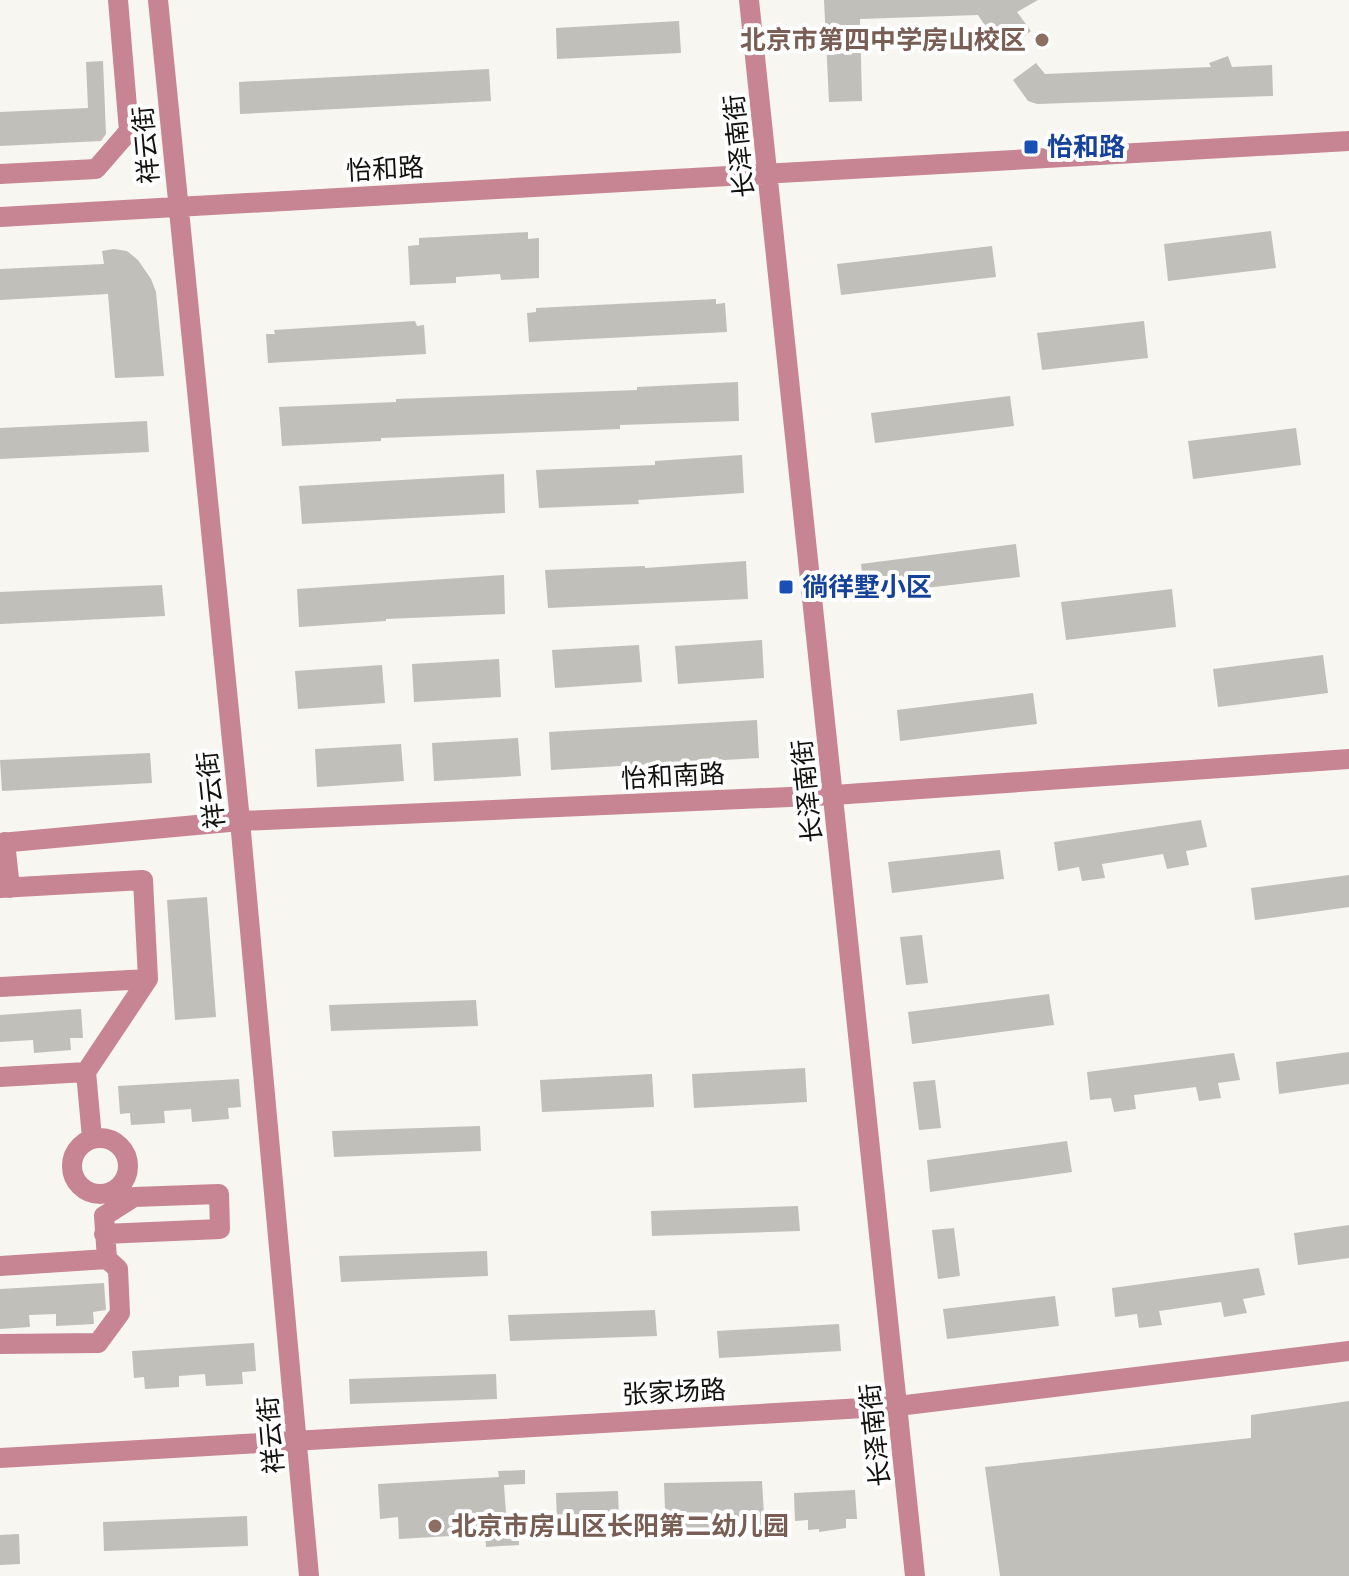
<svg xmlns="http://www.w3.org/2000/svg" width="1349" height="1576" font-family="'Exo 2','Noto Sans SC',sans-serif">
<rect width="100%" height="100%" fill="#f7f6f0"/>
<!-- building -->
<path fill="#c0bfba" d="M 824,0 L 1038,0 L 1017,12 L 1031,31 L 1003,53 L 978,15 L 860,19 L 862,101 L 829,102 Z
M 679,21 L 681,53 L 557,59 L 556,28 Z
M 1228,56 L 1232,67 L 1272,65 L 1273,96 L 1037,104 L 1028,101 L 1013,80 L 1036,63 L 1045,74 L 1211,67 L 1209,63 Z
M 103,61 L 106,134 L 101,141 L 0,146 L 0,112 L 88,108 L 86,62 Z
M 489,69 L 491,101 L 240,114 L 239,82 Z
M 1271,231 L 1276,268 L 1168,281 L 1164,244 Z
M 528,232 L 528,239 L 539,238 L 539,278 L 501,280 L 500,274 L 456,277 L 456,283 L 410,285 L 408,246 L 419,245 L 419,238 Z
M 992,246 L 996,277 L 841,295 L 837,264 Z
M 114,249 L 127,251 L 138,260 L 151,279 L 156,292 L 164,376 L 115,378 L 108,294 L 0,300 L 0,269 L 104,264 L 102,251 Z
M 716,299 L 716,304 L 725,303 L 727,332 L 529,342 L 527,313 L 536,312 L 536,308 Z
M 415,321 L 417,326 L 424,325 L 426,354 L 268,363 L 266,334 L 275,334 L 274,330 Z
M 1144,321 L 1148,358 L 1042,370 L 1037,333 Z
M 738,382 L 739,421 L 620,425 L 620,429 L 381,438 L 381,441 L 282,446 L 279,407 L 396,402 L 396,399 L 637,390 L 637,387 Z
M 1010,396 L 1014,426 L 875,443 L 871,413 Z
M 147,421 L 149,452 L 0,459 L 0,428 Z
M 1296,428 L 1301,465 L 1193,479 L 1188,441 Z
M 742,455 L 744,493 L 638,500 L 639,504 L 539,508 L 536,470 L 655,465 L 655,461 Z
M 504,474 L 505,513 L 302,524 L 299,486 Z
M 1016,544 L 1020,577 L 865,595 L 861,564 Z
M 746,561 L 748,599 L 548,608 L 545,570 L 645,566 L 645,568 Z
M 504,575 L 505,614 L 386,619 L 386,621 L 299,627 L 297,589 Z
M 162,585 L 165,616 L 0,624 L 0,592 Z
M 1172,589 L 1176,627 L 1066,640 L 1061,602 Z
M 762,640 L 764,678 L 678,684 L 675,646 Z
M 639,645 L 642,682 L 555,688 L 552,650 Z
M 1323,655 L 1328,693 L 1218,707 L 1213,669 Z
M 499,659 L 501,697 L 414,702 L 412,664 Z
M 382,665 L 385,703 L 298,709 L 295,671 Z
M 1033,693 L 1037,724 L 900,741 L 897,710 Z
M 757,720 L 759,758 L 551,770 L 549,732 Z
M 518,738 L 521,776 L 434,781 L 432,743 Z
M 401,744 L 404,781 L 317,787 L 315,749 Z
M 150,753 L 152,783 L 2,791 L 0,760 Z
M 1201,820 L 1207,847 L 1186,851 L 1189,865 L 1167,869 L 1163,854 L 1102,864 L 1105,878 L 1082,881 L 1079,867 L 1058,871 L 1054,842 Z
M 1000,850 L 1004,879 L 892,893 L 888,862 Z
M 1349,875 L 1349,907 L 1255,920 L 1251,888 Z
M 207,897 L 216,1017 L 175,1020 L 167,900 Z
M 922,935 L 928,983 L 906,985 L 900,937 Z
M 1049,994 L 1054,1025 L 912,1044 L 908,1012 Z
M 476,1000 L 478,1026 L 331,1031 L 329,1005 Z
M 81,1009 L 83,1038 L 70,1038 L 71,1050 L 34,1053 L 33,1040 L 0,1042 L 0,1015 Z
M 1349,1052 L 1349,1084 L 1279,1094 L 1276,1062 Z
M 1234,1053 L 1240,1080 L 1218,1083 L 1221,1098 L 1199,1101 L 1196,1087 L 1134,1095 L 1136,1109 L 1114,1112 L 1111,1098 L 1090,1100 L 1087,1072 Z
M 805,1068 L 807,1102 L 694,1108 L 692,1074 Z
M 652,1074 L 654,1107 L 542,1112 L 540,1080 Z
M 239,1079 L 241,1107 L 228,1108 L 229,1119 L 192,1122 L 191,1109 L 164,1111 L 165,1123 L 131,1125 L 130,1113 L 120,1114 L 118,1086 Z
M 935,1080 L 941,1128 L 919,1130 L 913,1082 Z
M 480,1126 L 481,1151 L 334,1157 L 332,1131 Z
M 1067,1141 L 1072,1172 L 930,1192 L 927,1160 Z
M 798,1206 L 800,1231 L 652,1236 L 651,1211 Z
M 1349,1225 L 1349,1258 L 1298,1265 L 1294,1233 Z
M 954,1228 L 960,1276 L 938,1279 L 932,1230 Z
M 487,1251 L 488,1276 L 341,1282 L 339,1256 Z
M 1259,1268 L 1265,1295 L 1243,1299 L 1247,1313 L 1224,1317 L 1221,1302 L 1159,1311 L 1162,1325 L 1139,1328 L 1137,1314 L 1115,1317 L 1112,1288 Z
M 104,1283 L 106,1310 L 93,1312 L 94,1324 L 56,1326 L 56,1314 L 29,1315 L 30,1327 L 0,1329 L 0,1289 Z
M 1055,1296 L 1059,1326 L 947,1339 L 943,1309 Z
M 655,1310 L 657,1336 L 510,1341 L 508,1315 Z
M 839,1324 L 841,1351 L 719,1358 L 717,1331 Z
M 254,1343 L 256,1371 L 242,1372 L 243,1384 L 206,1386 L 205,1374 L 179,1376 L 179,1387 L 145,1389 L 144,1377 L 134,1378 L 132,1351 Z
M 496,1374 L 497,1399 L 350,1404 L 349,1379 Z
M 1349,1401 L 1349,1576 L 1000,1576 L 985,1467 L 1251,1438 L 1251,1415 Z
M 525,1470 L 525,1484 L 504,1485 L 506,1513 L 518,1512 L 519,1545 L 486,1547 L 485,1534 L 399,1539 L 398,1517 L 380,1519 L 378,1484 L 499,1477 L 498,1471 Z
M 762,1481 L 765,1531 L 666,1535 L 664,1483 Z
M 855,1490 L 857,1519 L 846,1519 L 846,1528 L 819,1532 L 819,1529 L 808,1530 L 808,1520 L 795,1521 L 794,1493 Z
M 618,1491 L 619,1520 L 608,1520 L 609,1529 L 581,1533 L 581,1530 L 570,1531 L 570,1521 L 557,1521 L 556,1493 Z
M 247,1516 L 248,1546 L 104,1551 L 103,1522 Z
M 19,1534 L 20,1564 L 0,1565 L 0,1535 Z"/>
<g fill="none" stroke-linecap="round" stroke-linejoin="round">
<!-- minor -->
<path stroke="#c78493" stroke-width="20" d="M 158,0 L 240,821 L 309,1576
M 749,0 L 915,1576
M 0,174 L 96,169 L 129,131 L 118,0
M 0,217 L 1349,141
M 5,842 L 10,888
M 0,843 L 240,821 L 834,795 L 1349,759
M 0,888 L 143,880 L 148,979 L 0,987
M 0,1077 L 86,1072
M72 1166a28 28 0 1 1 56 0a28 28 0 1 1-56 0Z
M 92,1138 L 86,1072 L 148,979
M 0,1266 L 107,1259 L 104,1216 L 134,1197 L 219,1194 L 220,1229 L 104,1234
M 0,1344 L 98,1343 L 120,1313 L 118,1269 L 107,1259
M 0,1458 L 898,1406 L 1349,1351"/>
</g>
<!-- markers -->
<g fill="#8d6e63" stroke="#fff" stroke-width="3">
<circle cx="1042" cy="40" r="8"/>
<circle cx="435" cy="1526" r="8"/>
</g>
<g fill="#1a4fb4" stroke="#fff" stroke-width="3">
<rect x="1023" y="139" width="16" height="16" rx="4"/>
<rect x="778" y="579" width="16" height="16" rx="4"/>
</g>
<g text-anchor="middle" stroke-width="8" stroke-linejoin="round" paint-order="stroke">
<!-- education labels -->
<g font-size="26" font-weight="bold" fill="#785e54" stroke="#fff" text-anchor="end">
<text x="1026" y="49">北京市第四中学房山校区</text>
<text x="451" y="1535" text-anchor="start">北京市房山区长阳第二幼儿园</text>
</g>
<!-- street labels -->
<g font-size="26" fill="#121210" stroke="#fff">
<text transform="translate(146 145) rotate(-95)" y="9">祥云街</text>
<text transform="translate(739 146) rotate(-96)" y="9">长泽南街</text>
<text transform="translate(385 169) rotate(-3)" y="9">怡和路</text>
<text transform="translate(673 776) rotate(-3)" y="9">怡和南路</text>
<text transform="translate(211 790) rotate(-96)" y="9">祥云街</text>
<text transform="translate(807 791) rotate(-96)" y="9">长泽南街</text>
<text transform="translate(674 1392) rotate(-3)" y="9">张家场路</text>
<text transform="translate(271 1435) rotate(-95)" y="9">祥云街</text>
<text transform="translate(875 1435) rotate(-96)" y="9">长泽南街</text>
</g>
<!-- transit labels -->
<g font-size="26" font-weight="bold" fill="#164399" stroke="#fff" text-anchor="start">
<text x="1047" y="156">怡和路</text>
<text x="802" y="596">徜徉墅小区</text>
</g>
</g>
</svg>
